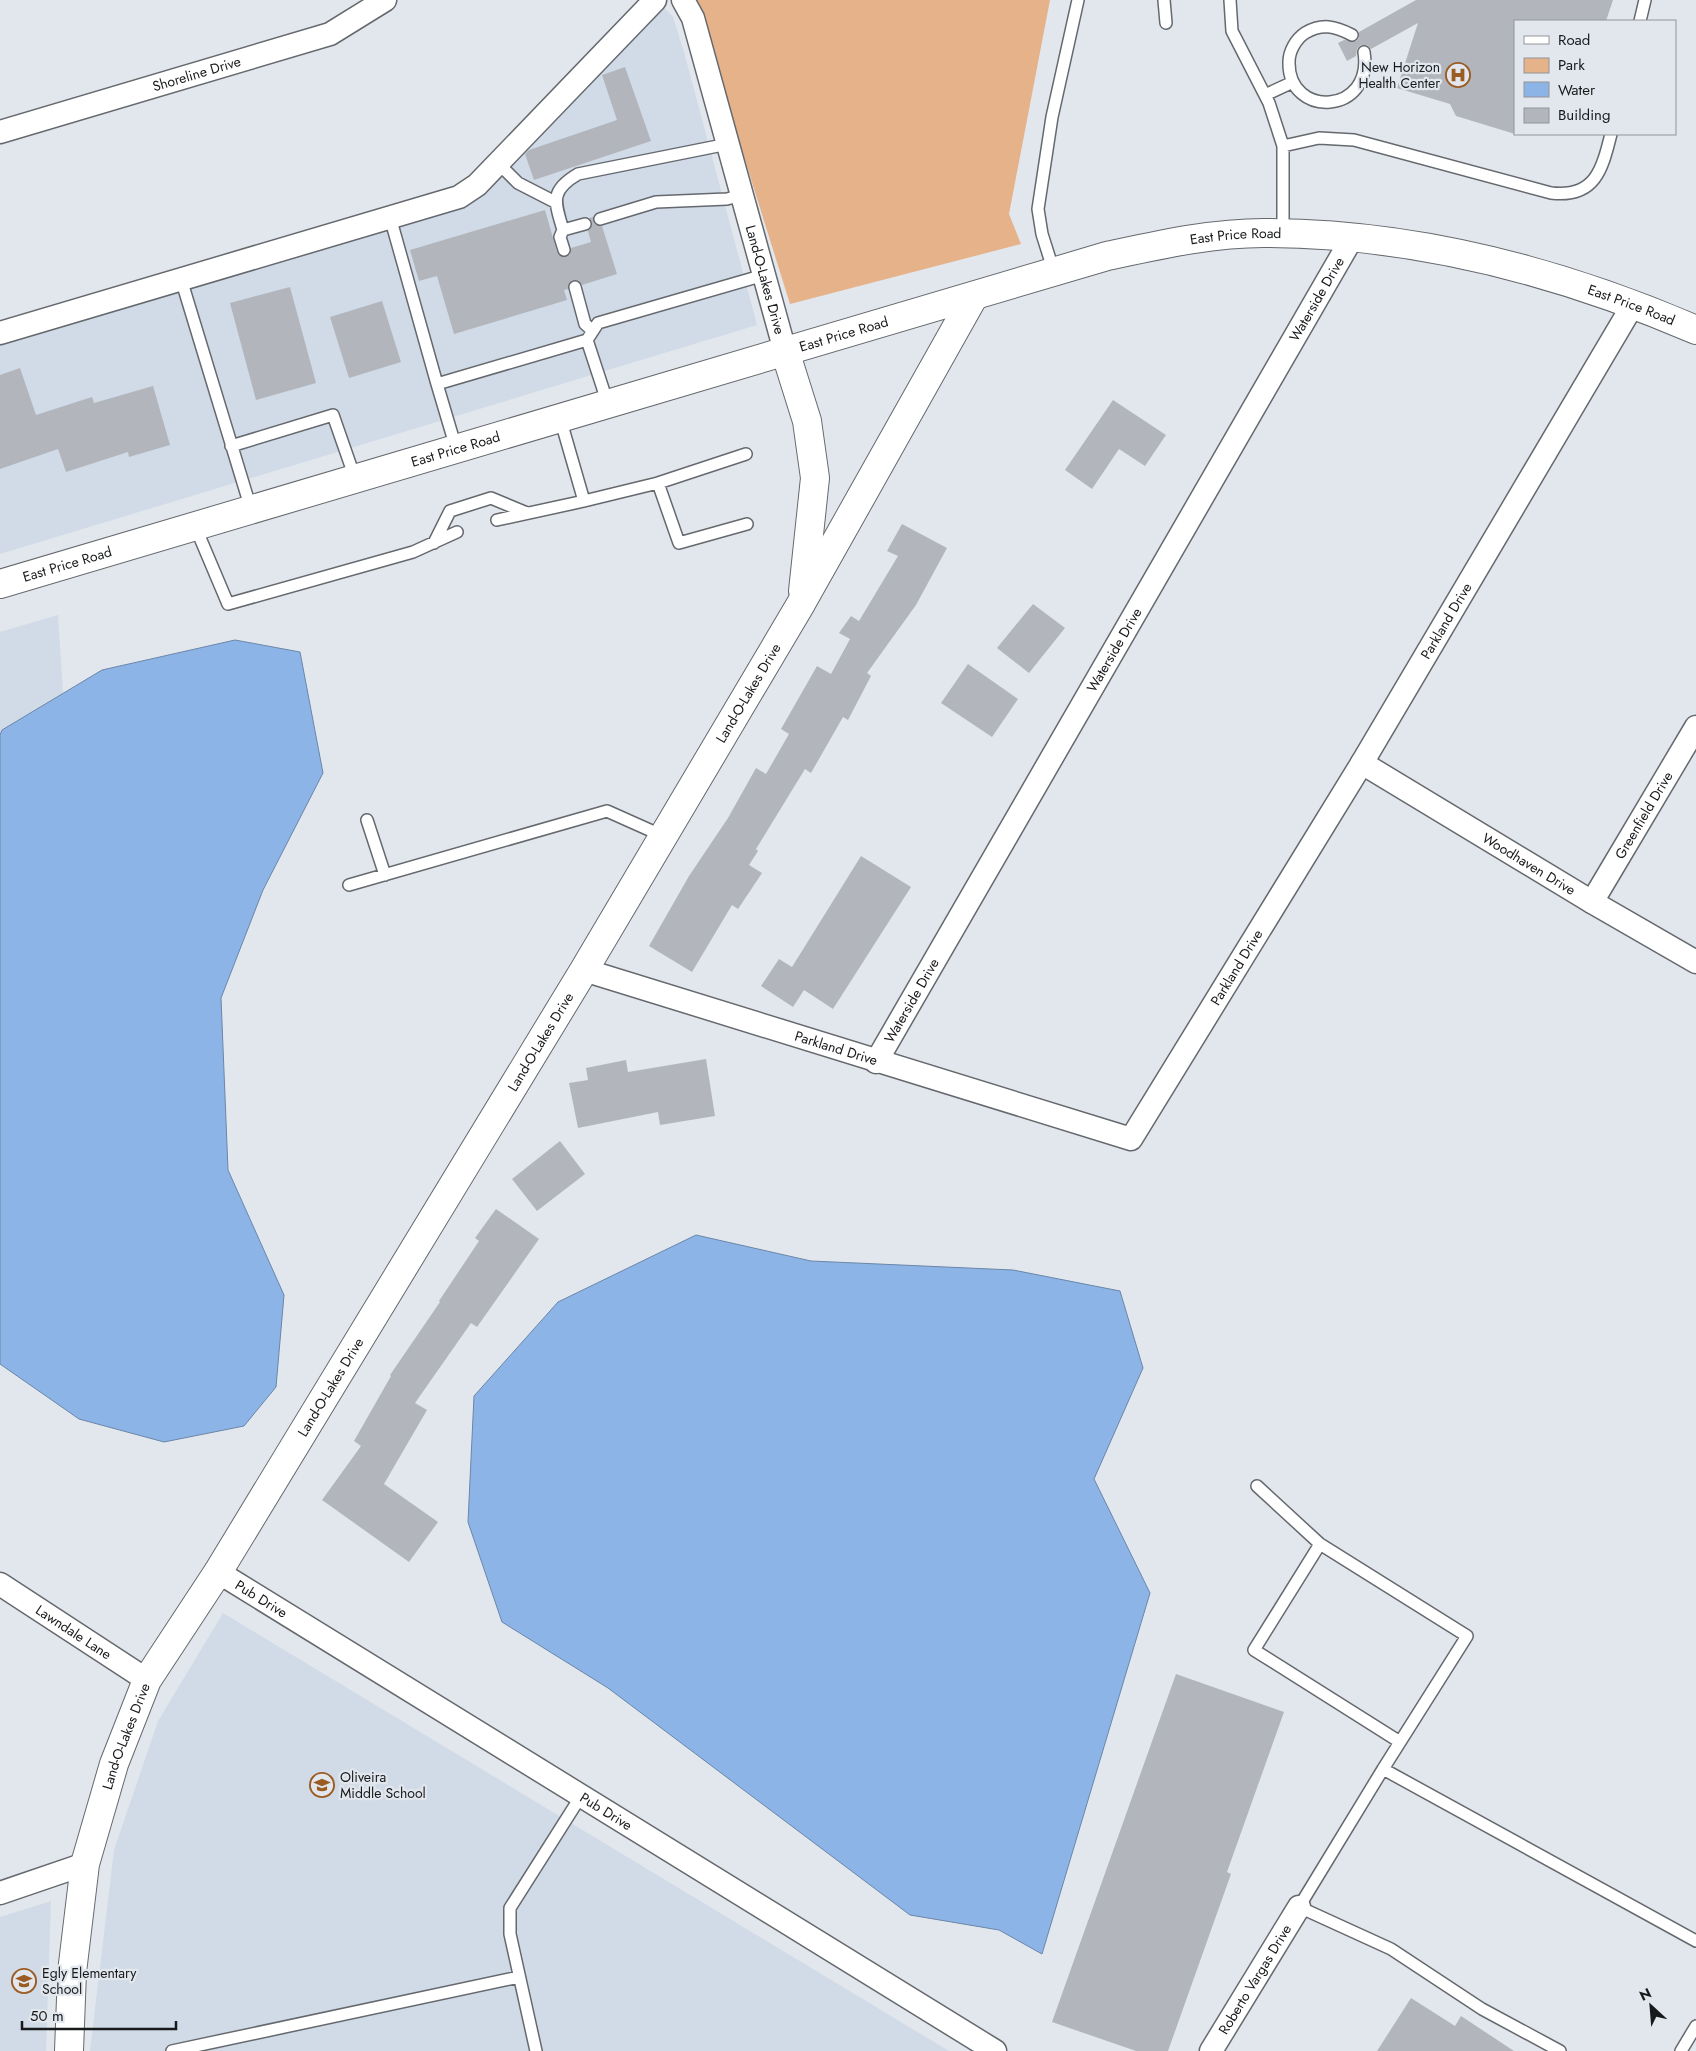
<svg xmlns="http://www.w3.org/2000/svg" width="1696" height="2051" font-family="Jost,sans-serif">
<rect width="100%" height="100%" fill="#e2e7ed"/>
<!-- built -->
<path fill="#d1dae7" d="M 657,0 L 673,17 L 684,52 L 757,325 L 0,554 L 0,320 L 469,187 Z
M 58,615 L 63,693 L 2,730 L 0,735 L 0,632 Z
M 223,1613 L 949,2051 L 90,2051 L 114,1850 L 158,1721 Z
M 51,1901 L 46,2051 L 0,2051 L 0,1917 Z"/>
<!-- green -->
<path fill="#e6b289" d="M 695,0 L 1050,0 L 1009,214 L 1021,244 L 790,304 Z"/>
<!-- water -->
<path fill="#8db4e6" stroke="#6a86a9" d="M 235,640 L 300,652 L 323,773 L 263,890 L 221,998 L 228,1170 L 284,1295 L 276,1387 L 244,1426 L 164,1442 L 79,1419 L 0,1364 L 0,735 L 2,730 L 102,670 Z
M 696,1235 L 811,1261 L 1013,1270 L 1120,1291 L 1143,1368 L 1094,1479 L 1150,1593 L 1042,1954 L 999,1930 L 910,1915 L 608,1688 L 502,1622 L 468,1522 L 474,1396 L 558,1302 Z"/>
<!-- building -->
<path fill="#b2b6bc" d="M 1416,0 L 1613,0 L 1606,21 L 1515,21 L 1515,134 L 1456,116 L 1450,104 L 1397,88 L 1418,23 L 1371,49 L 1367,45 L 1361,45 L 1357,49 L 1356,56 L 1347,61 L 1338,43 L 1344,40 L 1356,41 L 1359,38 L 1359,32 Z
M 625,67 L 651,141 L 534,180 L 525,154 L 529,150 L 617,120 L 602,75 Z
M 545,210 L 557,252 L 563,257 L 570,255 L 571,248 L 591,242 L 588,231 L 592,225 L 589,218 L 593,217 L 595,224 L 602,226 L 617,274 L 582,285 L 577,280 L 573,280 L 568,285 L 568,289 L 564,290 L 567,300 L 454,334 L 437,276 L 419,281 L 410,250 Z
M 290,287 L 316,383 L 256,400 L 230,303 Z
M 382,301 L 401,362 L 349,378 L 330,317 Z
M 20,368 L 36,415 L 92,397 L 94,403 L 153,386 L 170,445 L 129,457 L 128,452 L 66,472 L 58,449 L 0,469 L 0,375 Z
M 1113,400 L 1166,435 L 1145,466 L 1119,449 L 1092,489 L 1065,470 Z
M 902,524 L 947,548 L 916,605 L 867,673 L 871,676 L 848,720 L 843,717 L 811,773 L 805,769 L 756,849 L 758,851 L 749,865 L 762,873 L 738,909 L 732,905 L 692,972 L 649,946 L 689,876 L 728,818 L 756,768 L 766,774 L 789,734 L 781,729 L 817,666 L 831,674 L 850,639 L 839,633 L 851,616 L 859,621 L 898,556 L 887,551 Z
M 1033,604 L 1065,628 L 1029,673 L 997,648 Z
M 968,664 L 1018,699 L 992,737 L 941,703 Z
M 861,856 L 911,887 L 833,1009 L 804,990 L 793,1007 L 761,986 L 779,959 L 792,967 Z
M 706,1059 L 715,1116 L 660,1125 L 658,1112 L 578,1128 L 569,1083 L 588,1080 L 586,1068 L 626,1060 L 628,1072 Z
M 560,1141 L 585,1174 L 537,1211 L 512,1179 Z
M 496,1209 L 539,1239 L 477,1327 L 471,1323 L 415,1403 L 427,1410 L 384,1484 L 438,1522 L 409,1562 L 322,1500 L 361,1446 L 354,1441 L 391,1376 L 390,1375 L 440,1302 L 439,1301 L 479,1241 L 475,1238 Z
M 1176,1674 L 1284,1712 L 1227,1872 L 1231,1874 L 1168,2051 L 1136,2051 L 1052,2022 Z
M 1411,1998 L 1455,2026 L 1461,2016 L 1514,2051 L 1377,2051 Z"/>
<g fill="none" stroke-linecap="round" stroke-linejoin="round">
<defs>
<path id="service" d="M 1164,0 L 1166,23
M 1230,0 L 1232,31 L 1269,103 L 1283,146 L 1283,234
M 1640,21 L 1645,0
M 1352,35 C 1335,26 1322,23 1305,33 C 1296,39 1289,51 1289,62 C 1288,119 1374,115 1364,52
M 1265,95 L 1293,82
M 1283,146 L 1319,138 L 1354,140 L 1551,193 C 1595,198 1602,170 1611,134
M 498,163 L 518,183 L 555,202
M 390,217 L 437,384
M 600,219 L 656,202 L 727,199 L 742,195
M 585,224 L 563,230 C 555,202 549,191 578,174 L 728,144
M 563,230 L 560,237 L 564,250
M 1054,272 L 1042,234 L 1038,209 L 1052,117 L 1078,0
M 181,279 L 251,509
M 575,287 L 585,324 L 593,331
M 587,340 L 598,323 L 764,275
M 231,446 L 333,415 L 355,478
M 456,448 L 437,384 L 587,340 L 608,404
M 746,454 L 658,483 L 679,543 L 747,524
M 584,501 L 658,483
M 497,520 L 584,501 L 560,418
M 195,526 L 228,604 L 413,552 L 457,532
M 434,543 L 450,511 L 491,498 L 527,513
M 367,820 L 385,875
M 349,885 L 607,811 L 663,836
M 1257,1486 L 1320,1544
M 1383,1769 L 1467,1636 L 1320,1544 L 1254,1650 L 1400,1742
M 172,2051 L 519,1977
M 536,2051 L 510,1934 L 510,1908 L 581,1796
M 1560,2051 L 1482,2009 L 1391,1949 L 1299,1907 L 1383,1769 L 1696,1941
M 1681,2051 L 1696,2026"/>
<g id="minor">
<path id="s1" d="M 683,0 L 693,18 L 785,351"/>
<path id="s2" d="M 0,132 L 330,34 L 385,0"/>
<path d="M 0,333 L 459,197 L 477,185 L 655,0"/>
<path id="s3" d="M 1362,763 L 1592,902 L 1696,962"/>
<path id="s4" d="M 1592,902 L 1696,727"/>
<path id="s5" d="M 584,970 L 1131,1139 L 1362,763 L 1634,303"/>
<path id="s6" d="M 876,1062 L 1352,238"/>
<path id="s7" d="M 218,1572 L 995,2051"/>
<path id="s8" d="M 0,1584 L 147,1680"/>
<path d="M 0,1893 L 85,1864"/>
<path id="s9" d="M 1211,2051 L 1299,1907"/>
</g>
<g id="tertiary">
<path d="M 785,351 L 807,421 L 815,478 L 803,591"/>
<path id="s10" d="M 69,2051 L 72,1972 L 85,1864 L 114,1764 L 147,1680 L 218,1572 L 584,970 L 802,602 L 974,296"/>
</g>
<g id="secondary">
<path id="s11" d="M 0,584 L 1107,256 C 1159,245 1211,233 1264,233 C 1414,233 1559,271 1696,330"/>
</g>
</defs>
<!-- service casing -->
<use href="#service" stroke="#65696e" stroke-width="14"/>
<!-- minor casing -->
<use href="#minor" stroke="#65696e" stroke-width="25"/>
<!-- tertiary casing -->
<use href="#tertiary" stroke="#65696e" stroke-width="30"/>
<!-- secondary casing -->
<use href="#secondary" stroke="#65696e" stroke-width="30"/>
<!-- service -->
<use href="#service" stroke="#fff" stroke-width="11"/>
<!-- minor -->
<use href="#minor" stroke="#fff" stroke-width="22"/>
<!-- tertiary -->
<use href="#tertiary" stroke="#fff" stroke-width="28"/>
<!-- secondary -->
<use href="#secondary" stroke="#fff" stroke-width="28"/>
</g>
<!-- icons -->
<defs>
<symbol id="hospital-ring" viewBox="-11 -11 22 22"><circle r="9.5" fill="#e2e7ed" stroke="#9b5c23" stroke-width="1.5"/><path d="M-5-5h3v3.5h4V-5h3V5h-3V1.5h-4V5h-3Z" fill="#9b5c23"/></symbol>
<symbol id="school-ring" viewBox="-11 -11 22 22"><circle r="9.5" fill="#e2e7ed" stroke="#9b5c23" stroke-width="1.5"/><path d="M0-5L7-2L0 1L-7-2ZM-4 1L0 2.5L4 1V4Q0 6-4 4Z" fill="#9b5c23"/></symbol>
</defs>
<g fill-rule="evenodd">
<use href="#hospital-ring" x="1444" y="61" width="28" height="28"/>
<use href="#school-ring" x="308" y="1771" width="28" height="28"/>
<use href="#school-ring" x="10" y="1967" width="28" height="28"/>
</g>
<g text-anchor="middle" stroke-width="4.5" stroke-linejoin="round" paint-order="stroke">
<!-- poi labels -->
<g font-size="14" fill="#17191b" stroke="#e2e7ed" text-anchor="start">
<text x="1440" y="72" text-anchor="end">New Horizon<tspan x="1440" dy="16">Health Center</tspan></text>
<text x="340" y="1782">Oliveira<tspan x="340" dy="16">Middle School</tspan></text>
<text x="42" y="1978">Egly Elementary<tspan x="42" dy="16">School</tspan></text>
</g>
<!-- street labels -->
<g font-size="14" fill="#17191b" stroke="#e2e7ed">
<text dy="5" stroke="none"><textPath href="#s2" startOffset="205">Shoreline Drive</textPath></text>
<text dy="5" stroke="none"><textPath href="#s11" startOffset="1285">East Price Road</textPath></text>
<text dy="5" stroke="none"><textPath href="#s1" startOffset="292">Land-O-Lakes Drive</textPath></text>
<text dy="5" stroke="none"><textPath href="#s6" startOffset="881">Waterside Drive</textPath></text>
<text dy="5" stroke="none"><textPath href="#s11" startOffset="1690">East Price Road</textPath></text>
<text dy="5" stroke="none"><textPath href="#s11" startOffset="880">East Price Road</textPath></text>
<text dy="5" stroke="none"><textPath href="#s11" startOffset="475">East Price Road</textPath></text>
<text dy="5" stroke="none"><textPath href="#s11" startOffset="70">East Price Road</textPath></text>
<text dy="5" stroke="none"><textPath href="#s5" startOffset="1179">Parkland Drive</textPath></text>
<text dy="5" stroke="none"><textPath href="#s6" startOffset="476">Waterside Drive</textPath></text>
<text dy="5" stroke="none"><textPath href="#s10" startOffset="1538">Land-O-Lakes Drive</textPath></text>
<text dy="5" stroke="none"><textPath href="#s4" startOffset="101">Greenfield Drive</textPath></text>
<text dy="5" stroke="none"><textPath href="#s3" startOffset="195">Woodhaven Drive</textPath></text>
<text dy="5" stroke="none"><textPath href="#s5" startOffset="774">Parkland Drive</textPath></text>
<text dy="5" stroke="none"><textPath href="#s6" startOffset="71">Waterside Drive</textPath></text>
<text dy="5" stroke="none"><textPath href="#s10" startOffset="1132">Land-O-Lakes Drive</textPath></text>
<text dy="5" stroke="none"><textPath href="#s5" startOffset="264">Parkland Drive</textPath></text>
<text dy="5" stroke="none"><textPath href="#s10" startOffset="728">Land-O-Lakes Drive</textPath></text>
<text dy="5" stroke="none"><textPath href="#s7" startOffset="51">Pub Drive</textPath></text>
<text dy="5" stroke="none"><textPath href="#s8" startOffset="88">Lawndale Lane</textPath></text>
<text dy="5" stroke="none"><textPath href="#s10" startOffset="322">Land-O-Lakes Drive</textPath></text>
<text dy="5" stroke="none"><textPath href="#s7" startOffset="456">Pub Drive</textPath></text>
<text dy="5" stroke="none"><textPath href="#s9" startOffset="84">Roberto Vargas Drive</textPath></text>
</g>
</g>
<!-- legend -->
<rect x="1514" y="20" width="162" height="115" fill="#e2e7ed" stroke="#919599"/>
<rect x="1524" y="36" width="25" height="8" fill="#ffffff" stroke="#919599"/>
<text x="1558" y="45" font-size="15" fill="#17191b">Road</text>
<rect x="1524" y="58" width="25" height="15" fill="#e6b289" stroke="#919599"/>
<text x="1558" y="70" font-size="15" fill="#17191b">Park</text>
<rect x="1524" y="82" width="25" height="15" fill="#8db4e6" stroke="#919599"/>
<text x="1558" y="95" font-size="15" fill="#17191b">Water</text>
<rect x="1524" y="108" width="25" height="15" fill="#b2b6bc" stroke="#919599"/>
<text x="1558" y="120" font-size="15" fill="#17191b">Building</text>
<!-- north arrow -->
<g transform="translate(1651 2006) rotate(334)" stroke="#e2e7ed" stroke-width="4" paint-order="stroke">
<path d="M0-4L9 19L0 12L-9 19Z" fill="#17191b"/>
<text y="-8" font-size="14" font-weight="bold" text-anchor="middle" fill="#17191b">N</text>
</g>
<!-- scale -->
<path d="M22 2021v8h154v-8" fill="none" stroke="#17191b" stroke-width="2.5"/>
<text x="30" y="2021" font-size="15" fill="#17191b" stroke="#e2e7ed" stroke-width="4" paint-order="stroke">50 m</text>
</svg>
